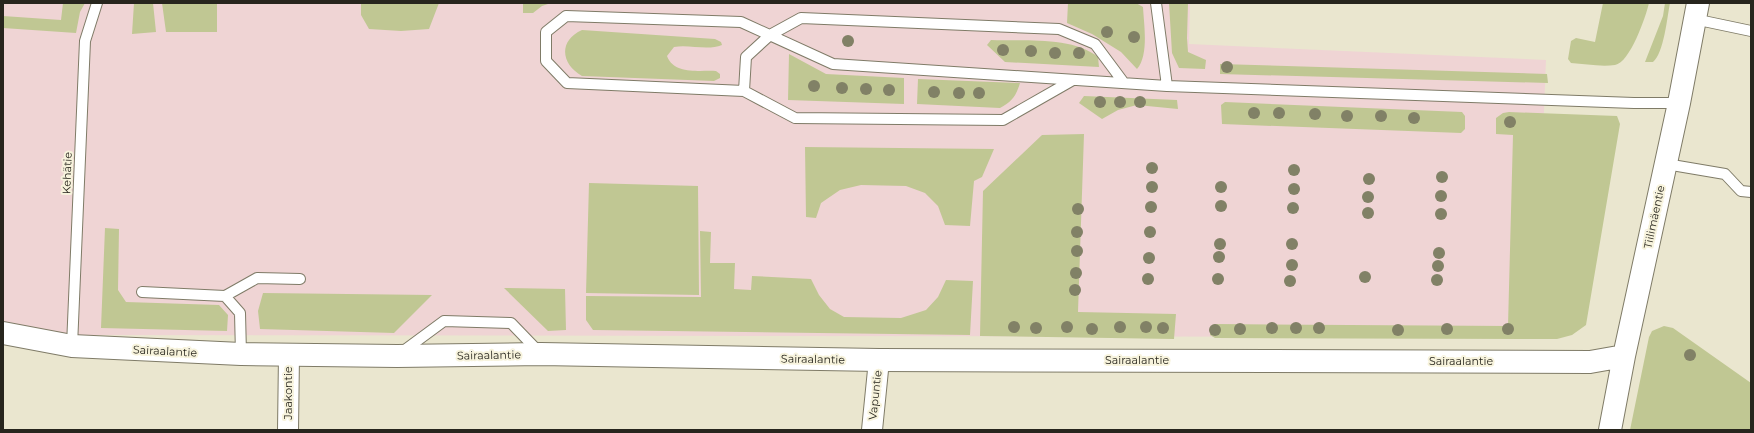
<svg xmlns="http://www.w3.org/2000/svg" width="1754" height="433" font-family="Montserrat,sans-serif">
<rect width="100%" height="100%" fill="#eae6cf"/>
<!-- medical -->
<path fill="#efd4d4" d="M 3,3 L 1190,3 L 1189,44 L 1546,60 L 1535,337 L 58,335 L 3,325 Z"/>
<!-- green -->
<path fill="#c0c793" d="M 63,3 L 85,3 L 80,12 L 76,33 L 3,28 L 3,16 L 61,20 Z
M 134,3 L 153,3 L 156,32 L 132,34 Z
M 162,3 L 217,3 L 217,32 L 166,32 Z
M 361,3 L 439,3 L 429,29 L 401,31 L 369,29 L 361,15 Z
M 523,3 L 551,3 L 542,6 L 533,13 L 523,13 Z
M 1068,3 L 1136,3 L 1143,7 C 1144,25 1149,55 1137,69 L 1121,52 L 1092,34 L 1067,23 Z
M 1169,3 L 1188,3 L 1187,38 L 1188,52 L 1206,60 L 1205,69 L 1179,68 L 1172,53 Z
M 1603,3 L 1649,3 C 1646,16 1630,63 1615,65 C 1601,67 1585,64 1571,63 L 1568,59 L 1571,41 L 1576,38 L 1595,42 Z
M 1665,3 L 1670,3 C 1667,18 1664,53 1653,62 L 1645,62 L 1663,16 Z
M 582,30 L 715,39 L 721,42 L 722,45 C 707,51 689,44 674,47 L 667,56 C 674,75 699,70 716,71 L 720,74 L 720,78 L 714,81 L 582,76 C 561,64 558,41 582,30 Z
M 991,40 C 1022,41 1073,36 1098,57 L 1099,67 L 1005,62 L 987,45 Z
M 789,54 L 826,74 L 904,78 L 904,104 L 788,100 Z
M 1220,64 L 1547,74 L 1548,83 L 1220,74 Z
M 918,79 L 1020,83 C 1016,96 1012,102 1000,108 L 917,104 Z
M 1084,96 L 1177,100 L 1178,109 L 1137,105 L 1118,110 L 1102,119 L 1079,103 Z
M 1225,102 L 1462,112 L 1465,116 L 1465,129 L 1461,133 L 1222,124 L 1221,105 Z
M 1509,112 L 1617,116 L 1620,124 L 1586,325 L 1572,335 L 1557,339 L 1215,338 L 1210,335 L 1210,328 L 1214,324 L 1508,326 L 1513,135 L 1496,134 L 1496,118 L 1503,113 Z
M 1084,134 L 1078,312 L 1176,314 L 1174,339 L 980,336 L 983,191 L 1042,135 Z
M 805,147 L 994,149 L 982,177 L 974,181 L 970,226 L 945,225 L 938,206 L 925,193 L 906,186 L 861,185 L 840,190 L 821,203 L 816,218 L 806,217 Z
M 589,183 L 698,186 L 699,295 L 586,293 Z
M 105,228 L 119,229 L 118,290 L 126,302 L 219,305 L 228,315 L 227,331 L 101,328 Z
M 700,231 L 711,232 L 710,263 L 735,263 L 734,289 L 751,290 L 752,276 L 811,279 L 819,295 L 830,309 L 844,317 L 901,318 L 926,310 L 938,297 L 946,280 L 973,281 L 970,335 L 593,330 L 586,320 L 586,296 L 701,297 Z
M 504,288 L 565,289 L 566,330 L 548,331 Z
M 263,293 L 432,295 L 394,333 L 260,329 L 258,311 Z
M 1664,326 L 1673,328 L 1751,383 L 1751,430 L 1630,430 L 1649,337 L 1652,331 Z"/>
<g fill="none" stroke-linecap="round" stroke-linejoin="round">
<defs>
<path id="service" d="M 1156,3 L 1167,86
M 1694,19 L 1751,31
M 1073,80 L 1003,120 L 795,118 L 744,91 L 567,83 L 546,61 L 546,32 L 566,16 L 741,22 L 833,64 L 1167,86 L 1634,103 L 1679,103
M 744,91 L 746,57 L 770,35 L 801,18 L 1059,29 L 1095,44 L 1124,83
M 1666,164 L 1725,174 L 1741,191 L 1751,192
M 142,292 L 225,296 L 240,313 L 241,354
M 225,296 L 257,278 L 300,279
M 72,346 L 85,41 L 97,3
M 402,352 L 444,321 L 511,323 L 539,352"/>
<path id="minor" d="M 288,430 L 289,355
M 872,430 L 879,360"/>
<path id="tertiary" d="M 3,333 L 72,346 L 241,354 L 397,356 L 541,354 L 879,360 L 1590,362 L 1624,356
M 1610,430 L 1624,356 L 1679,103 L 1698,3"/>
</defs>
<!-- service casing -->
<use href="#service" stroke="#7f7b67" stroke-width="12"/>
<!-- minor casing -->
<use href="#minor" stroke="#7f7b67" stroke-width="22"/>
<!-- tertiary casing -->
<use href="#tertiary" stroke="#7f7b67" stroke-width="24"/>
<!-- service -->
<use href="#service" stroke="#fff" stroke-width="10"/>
<!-- minor -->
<use href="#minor" stroke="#fff" stroke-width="20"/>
<!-- tertiary -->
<use href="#tertiary" stroke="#fff" stroke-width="22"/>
</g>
<!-- trees -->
<g fill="#818166">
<circle cx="1107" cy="32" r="6"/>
<circle cx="1134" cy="37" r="6"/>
<circle cx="848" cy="41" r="6"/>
<circle cx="1003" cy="50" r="6"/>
<circle cx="1031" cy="51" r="6"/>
<circle cx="1055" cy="53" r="6"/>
<circle cx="1079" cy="53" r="6"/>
<circle cx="1227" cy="67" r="6"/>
<circle cx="814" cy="86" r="6"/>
<circle cx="842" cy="88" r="6"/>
<circle cx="866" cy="89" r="6"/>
<circle cx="889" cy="90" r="6"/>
<circle cx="934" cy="92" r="6"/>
<circle cx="959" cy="93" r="6"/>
<circle cx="979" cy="93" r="6"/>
<circle cx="1100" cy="102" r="6"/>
<circle cx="1120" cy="102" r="6"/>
<circle cx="1140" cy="102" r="6"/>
<circle cx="1254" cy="113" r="6"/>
<circle cx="1279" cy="113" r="6"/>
<circle cx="1315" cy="114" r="6"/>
<circle cx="1347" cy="116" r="6"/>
<circle cx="1381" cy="116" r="6"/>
<circle cx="1414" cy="118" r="6"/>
<circle cx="1510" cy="122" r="6"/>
<circle cx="1152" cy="168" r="6"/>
<circle cx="1294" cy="170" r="6"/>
<circle cx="1442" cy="177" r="6"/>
<circle cx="1369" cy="179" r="6"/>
<circle cx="1152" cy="187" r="6"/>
<circle cx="1221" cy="187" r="6"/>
<circle cx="1294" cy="189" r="6"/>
<circle cx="1441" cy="196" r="6"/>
<circle cx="1368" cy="197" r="6"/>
<circle cx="1221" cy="206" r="6"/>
<circle cx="1151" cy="207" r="6"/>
<circle cx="1293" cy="208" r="6"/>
<circle cx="1078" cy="209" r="6"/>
<circle cx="1368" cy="213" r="6"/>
<circle cx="1441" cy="214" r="6"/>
<circle cx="1077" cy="232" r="6"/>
<circle cx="1150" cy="232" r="6"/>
<circle cx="1220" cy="244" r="6"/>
<circle cx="1292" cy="244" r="6"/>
<circle cx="1077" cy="251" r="6"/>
<circle cx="1439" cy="253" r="6"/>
<circle cx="1219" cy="257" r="6"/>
<circle cx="1149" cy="258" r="6"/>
<circle cx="1292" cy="265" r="6"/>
<circle cx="1438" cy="266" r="6"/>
<circle cx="1076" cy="273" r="6"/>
<circle cx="1365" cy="277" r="6"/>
<circle cx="1148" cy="279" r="6"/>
<circle cx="1218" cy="279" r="6"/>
<circle cx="1437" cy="280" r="6"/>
<circle cx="1290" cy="281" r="6"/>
<circle cx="1075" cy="290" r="6"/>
<circle cx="1014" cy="327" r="6"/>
<circle cx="1067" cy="327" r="6"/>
<circle cx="1120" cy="327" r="6"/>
<circle cx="1146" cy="327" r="6"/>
<circle cx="1036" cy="328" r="6"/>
<circle cx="1163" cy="328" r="6"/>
<circle cx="1272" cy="328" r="6"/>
<circle cx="1296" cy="328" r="6"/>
<circle cx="1319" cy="328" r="6"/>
<circle cx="1092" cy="329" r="6"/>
<circle cx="1240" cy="329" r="6"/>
<circle cx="1447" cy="329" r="6"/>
<circle cx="1508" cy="329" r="6"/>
<circle cx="1215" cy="330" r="6"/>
<circle cx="1398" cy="330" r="6"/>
<circle cx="1690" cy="355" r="6"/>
</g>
<g text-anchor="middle" stroke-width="4" stroke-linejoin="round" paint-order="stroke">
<!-- street labels -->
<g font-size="11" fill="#27251d" stroke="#f7f3dc">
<text transform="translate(67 173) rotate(-88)" y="4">Kehätie</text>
<text transform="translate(1654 217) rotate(-78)" y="4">Tiilimäentie</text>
<text transform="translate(165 351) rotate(3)" y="4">Sairaalantie</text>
<text transform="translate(489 355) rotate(-1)" y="4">Sairaalantie</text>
<text transform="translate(813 359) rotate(1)" y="4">Sairaalantie</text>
<text x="1137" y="364">Sairaalantie</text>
<text x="1461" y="365">Sairaalantie</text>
<text transform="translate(288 393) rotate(-90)" y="4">Jaakontie</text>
<text transform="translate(875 395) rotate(-84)" y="4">Vapuntie</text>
</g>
</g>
<!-- border -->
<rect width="1754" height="433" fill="none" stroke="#27251d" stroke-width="8"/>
</svg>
